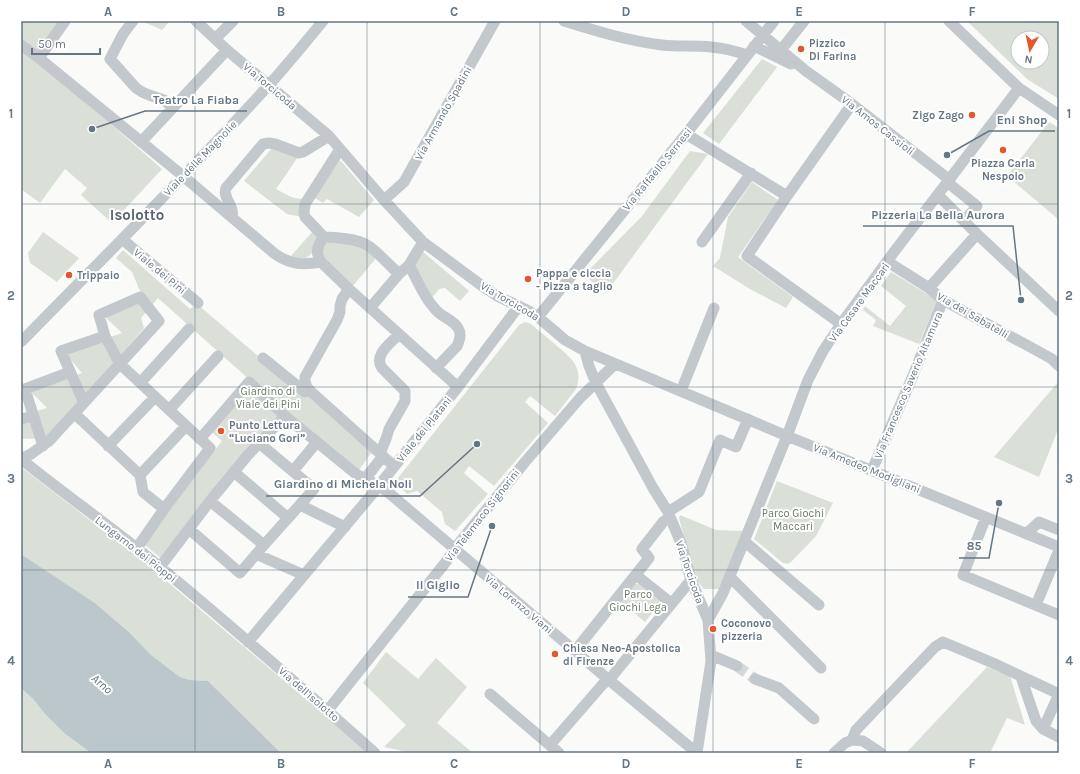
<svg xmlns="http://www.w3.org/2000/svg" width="1080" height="774" font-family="Karla,sans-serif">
<rect width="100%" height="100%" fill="#fafaf8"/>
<!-- green -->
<path fill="#dadfd7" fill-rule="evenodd" d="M 21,21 L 61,21 L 38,53 L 21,41 Z
M 142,21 L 170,21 L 162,30 Z
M 967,21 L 1059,21 L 1059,99 L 1027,79 ZM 1018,38 L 1042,38 L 1042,62 L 1018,62 Z
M 21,48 L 113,126 L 162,169 L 112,223 L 81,195 L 87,188 L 65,169 L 40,203 L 21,189 Z
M 762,59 L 777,67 L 719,144 L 703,133 Z
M 1049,122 L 1059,128 L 1059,220 L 1007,176 Z
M 272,148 L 298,157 L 276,189 C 285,194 293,199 304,199 L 302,217 L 287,214 L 244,181 Z
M 690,151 L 708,154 L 606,293 L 584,275 L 642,216 Z
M 339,160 L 341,161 L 374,200 L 359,217 L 327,199 L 323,203 L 313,197 Z
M 752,182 L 778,200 L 738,257 L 793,297 L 786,308 L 750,289 L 713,266 L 720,258 L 728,217 Z
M 313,231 L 318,238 C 312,255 310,262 290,257 Z
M 43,232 L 79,258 L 57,282 L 30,263 L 28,253 Z
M 327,240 L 360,245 L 377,257 L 352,287 L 326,263 L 320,248 Z
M 123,250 L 190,309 L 197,304 L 305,396 L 309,395 L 372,452 L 359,470 L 286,412 L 163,560 L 144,544 L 222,441 L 209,430 L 252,382 L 158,298 L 141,318 L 144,328 L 48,438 L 21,439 L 21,416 L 47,408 L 31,392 L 82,373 L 65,353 L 122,333 L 104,316 L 143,298 L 132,272 L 116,258 Z
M 422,251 L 469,291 L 460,301 L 445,288 L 439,289 L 431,299 L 412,265 Z
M 891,272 L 937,300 L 919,344 L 873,326 L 876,320 L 863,310 L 865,306 L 890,326 L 906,306 L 881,286 Z
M 525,322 L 531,324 C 539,331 548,338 556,345 C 571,358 584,367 576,389 L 555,416 L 530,396 L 525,402 L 548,423 L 494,486 L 469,466 L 464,473 L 488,494 L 455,531 L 445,524 L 442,512 L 417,491 L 407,494 L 398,485 L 398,478 L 519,325 Z
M 1059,381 L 1059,427 L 1039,477 L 994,457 Z
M 21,467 L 143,561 L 369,753 L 281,753 L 208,681 L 190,680 L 180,677 L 151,655 L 130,633 L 95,603 L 21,554 Z
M 777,481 L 833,503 L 816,536 L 791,562 L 788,564 L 783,563 L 754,539 Z
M 680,515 L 716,530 L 744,531 L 719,589 L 704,589 L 695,578 L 679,518 Z
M 633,584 L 638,584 L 661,602 L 645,622 L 620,601 Z
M 386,652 L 418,679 L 436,658 L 467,687 L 437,723 L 473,753 L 413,753 L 384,747 L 406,725 L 363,683 Z
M 987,667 L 1010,676 L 1025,725 L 1007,718 L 990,753 L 906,753 Z
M 21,688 L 33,699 L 45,714 L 64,733 L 91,753 L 21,753 Z"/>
<!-- water -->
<path fill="#bbc7cb" d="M 21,554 L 95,603 L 130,633 L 151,655 L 180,677 L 190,680 L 208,681 L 281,753 L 91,753 L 64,733 L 45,714 L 33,699 L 21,688 Z"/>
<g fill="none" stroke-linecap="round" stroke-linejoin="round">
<!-- minor-tunnel -->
<path stroke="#d5d9db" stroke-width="11" stroke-dasharray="11 5.5" stroke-linecap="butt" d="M 737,666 L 755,679"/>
<!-- minor -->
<path stroke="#c3c8cc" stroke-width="11" d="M 133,21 L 123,34 L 110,59 L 136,88 L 142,92 L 149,95 L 164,100 L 173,108
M 196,21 L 227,50 L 329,136 L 384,200 L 423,242 L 485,288 L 497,296 L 529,311 L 538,317 L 565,340 L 585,351 L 787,436 L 1059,547
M 564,21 C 596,31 629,41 662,45 C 678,47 695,45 711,47 C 723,48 735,51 747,55
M 746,21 L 806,71 L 852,104 L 946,177 L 952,186 L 977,206 L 964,221
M 949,21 L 1019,88 L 1059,115
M 215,39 L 233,21
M 21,45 L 39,58 L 183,176 L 275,254 C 291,265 302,265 321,262 L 349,289 L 458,387
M 754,46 L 791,64
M 781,50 L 804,21
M 39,58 L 65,21
M 686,134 L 787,196 L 747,256 L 841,324
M 141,142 L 227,50
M 938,195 L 977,234 L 1059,311
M 787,196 L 852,104
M 384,200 L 404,182 L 495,21
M 232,217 C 235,205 222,198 226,188 L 263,144 L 269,143 L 275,144 L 299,153 L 303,152 L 329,136
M 324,237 L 305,217 L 304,213 L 305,204 L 340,149
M 122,239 L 198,303
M 702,242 L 751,173
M 321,262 C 315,253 317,245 324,237 C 334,237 358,239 367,245 C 377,251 390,266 399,274
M 888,262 L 929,288 L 943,300 L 1034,349 L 1052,359 L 1059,366
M 409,265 C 418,281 425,300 439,313 C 445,318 454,321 458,328 C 462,334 460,340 457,346 L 436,368
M 929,288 L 977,234
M 349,289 L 342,299 L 340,306 L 340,312 L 337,320 L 305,377 L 305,381 L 307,388 L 394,466
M 370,308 L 399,274 L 409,265 L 423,242
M 538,317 L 686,134 L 774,21
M 21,342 C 104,257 188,174 268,86 C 287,65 305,43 323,21
M 585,351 L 589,366 L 596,383 L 653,488 L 668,512 L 681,543 L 691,580 L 708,620 L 711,661 L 697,753
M 263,358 L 305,392 L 310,390
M 140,383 L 189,329
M 681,391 L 714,308
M 84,403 L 61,351 L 105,336
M 169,410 L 218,356
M 75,414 L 140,475
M 21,419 L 33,416
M 200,439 L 249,382 L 285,416 L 356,474 L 379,486 L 389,493 L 609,680 L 697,753
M 43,446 L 25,389 L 70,372
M 108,446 L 155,397
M 380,453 L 386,439 L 389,429 L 405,401 L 405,391 L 382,368 C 373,355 391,343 399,334
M 21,459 L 31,454 L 49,441 L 159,321 L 140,297 L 99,315 L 105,336 L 120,364 L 210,448 L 164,509 L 137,548
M 21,459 C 63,493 107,524 148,557 C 226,621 301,687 375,753
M 872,470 L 912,378 L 943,300
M 293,471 L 317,442
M 234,472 L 288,518
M 140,475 L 186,426
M 140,475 L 143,492 L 164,509
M 365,479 L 383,456
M 210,501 L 264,545
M 300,505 L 345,527
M 668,512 L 699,492 L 720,440 L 736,447 L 748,419
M 986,517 L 963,575 L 1059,615
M 189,529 L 240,573 L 264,545 L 314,489 L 259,443
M 1026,534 L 1039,522 L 1059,530
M 744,541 L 819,605
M 256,554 L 304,575
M 160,567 L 210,501 L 247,456 L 285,416
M 636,575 L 671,603
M 730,577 L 821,668
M 1036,605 L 1059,550
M 708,620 L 723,593 L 787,436 L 808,380 L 823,351 L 841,324 L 894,252 L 1019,88
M 248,642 L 373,493 L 458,387 L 519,306
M 575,651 L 649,558 L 642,549 L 663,522 L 670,517
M 711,655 L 737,666
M 1021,677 L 1036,721 L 1043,729 L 1059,737
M 755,679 L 779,688 L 814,719
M 490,694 L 559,753
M 328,710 L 445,563 L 460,542 L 525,462 L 580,398 L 615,364
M 852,740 L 863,741 L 881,753
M 550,745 L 603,684 L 609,680 L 691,580
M 834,753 L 845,743 L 852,740 L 856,730 L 935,647 L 943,642 L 993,663 L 1059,694 L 1043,729"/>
</g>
<!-- grid -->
<path fill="none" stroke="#657683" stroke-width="1" stroke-opacity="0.55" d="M 195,21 L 195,753M 367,21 L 367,753M 540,21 L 540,753M 713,21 L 713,753M 885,21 L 885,753M 21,204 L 1059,204M 21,387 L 1059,387M 21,570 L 1059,570"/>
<!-- markers -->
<g fill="#e4572e" stroke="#fff" stroke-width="1.5">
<circle cx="801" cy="49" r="4"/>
<circle cx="972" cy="115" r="4"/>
<circle cx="1003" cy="150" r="4"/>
<circle cx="69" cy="275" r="4"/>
<circle cx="528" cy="279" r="4"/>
<circle cx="221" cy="431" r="4"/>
<circle cx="713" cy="629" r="4"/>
<circle cx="555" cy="654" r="4"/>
</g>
<g text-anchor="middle" stroke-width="4" stroke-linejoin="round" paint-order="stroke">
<!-- poi labels -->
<g font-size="11" font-weight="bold" fill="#657683" stroke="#fff" text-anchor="start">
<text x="809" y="47">Pizzico<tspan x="809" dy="13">Di Farina</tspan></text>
<text x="964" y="119" text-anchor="end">Zigo Zago</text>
<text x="1003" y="167" text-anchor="middle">Piazza Carla<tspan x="1003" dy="13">Nespolo</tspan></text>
<text x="536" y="277">Pappa e ciccia<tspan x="536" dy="13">- Pizza a taglio</tspan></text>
<text x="77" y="279">Trippaio</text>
<text x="229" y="429">Punto Lettura<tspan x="229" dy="13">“Luciano Gori”</tspan></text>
<text x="721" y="627">Coconovo<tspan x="721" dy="13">pizzeria</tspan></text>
<text x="563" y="652">Chiesa Neo-Apostolica<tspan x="563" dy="13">di Firenze</tspan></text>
</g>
<!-- street labels -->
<g font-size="11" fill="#657683" stroke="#fff">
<text transform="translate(270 86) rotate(40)" y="4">Via Torcicoda</text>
<text transform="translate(443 113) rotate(-61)" y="4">Via Armando Spadini</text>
<text transform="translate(878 125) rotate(38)" y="4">Via Amos Cassioli</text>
<text transform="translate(200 158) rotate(-46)" y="4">Viale delle Magnolie</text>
<text transform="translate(657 169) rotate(-51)" y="4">Via Raffaello Sernesi</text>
<text transform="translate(160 271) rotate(40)" y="4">Viale dei Pini</text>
<text transform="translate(510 301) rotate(30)" y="4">Via Torcicoda</text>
<text transform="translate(859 302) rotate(-54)" y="4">Via Cesare Maccari</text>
<text transform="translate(973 315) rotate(30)" y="4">Via dei Sabatelli</text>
<text transform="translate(908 385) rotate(-67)" y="4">Via Francesco Saverio Altamura</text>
<text transform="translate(424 429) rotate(-51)" y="4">Viale dei Platani</text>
<text transform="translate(867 468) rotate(22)" y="4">Via Amedeo Modigliani</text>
<text transform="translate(482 515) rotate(-52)" y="4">Via Telemaco Signorini</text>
<text transform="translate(136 549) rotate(38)" y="4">Lungarno dei Pioppi</text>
<text transform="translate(690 572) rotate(71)" y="4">Via Torcicoda</text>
<text transform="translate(519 604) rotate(40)" y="4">Via Lorenzo Viani</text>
<text transform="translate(309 694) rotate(41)" y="4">Via dell'Isolotto</text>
</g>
<!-- park labels -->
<g font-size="11" fill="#687a64" stroke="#fff">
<text x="268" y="395">Giardino di<tspan x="268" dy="13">Viale dei Pini</tspan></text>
<text x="793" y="517">Parco Giochi<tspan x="793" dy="13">Maccari</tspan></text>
<text x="638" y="598">Parco<tspan x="638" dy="13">Giochi Lega</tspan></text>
</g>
<!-- water labels -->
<g font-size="12" font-style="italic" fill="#60757c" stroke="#fff">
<text transform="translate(102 684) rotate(41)" y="4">Arno</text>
</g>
<!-- district labels -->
<g font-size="15" font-weight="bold" fill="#57646e" stroke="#fff">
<text x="137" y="220">Isolotto</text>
</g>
</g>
<!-- callouts -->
<path fill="none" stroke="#657683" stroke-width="1.5" d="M92 129L145 111H247M947 155L989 131H1055M1021 300L1013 226H863M477 444L420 496H266M999 503L989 558H959M492 526L468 597H408"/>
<g fill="#657683" stroke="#fff" stroke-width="1.5">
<circle cx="92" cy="129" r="4"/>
<circle cx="947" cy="155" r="4"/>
<circle cx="1021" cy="300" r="4"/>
<circle cx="477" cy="444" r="4"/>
<circle cx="999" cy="503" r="4"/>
<circle cx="492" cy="526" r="4"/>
</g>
<g font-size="12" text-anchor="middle" font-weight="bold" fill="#657683" stroke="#fff" stroke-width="4" stroke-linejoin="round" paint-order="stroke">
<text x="196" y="104">Teatro La Fiaba</text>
<text x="1022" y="124">Eni Shop</text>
<text x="938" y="219">Pizzeria La Bella Aurora</text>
<text x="343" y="488">Giardino di Michela Noli</text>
<text x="974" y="550">85</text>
<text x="438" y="589">Il Giglio</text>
</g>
<!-- border -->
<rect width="1080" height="774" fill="none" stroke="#ffffff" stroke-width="44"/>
<!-- north arrow -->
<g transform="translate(1030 50) rotate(189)"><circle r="19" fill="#ffffff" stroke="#c1c8cd"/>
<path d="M0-3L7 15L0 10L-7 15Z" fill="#e4572e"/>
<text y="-6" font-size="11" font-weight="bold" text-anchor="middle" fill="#657683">N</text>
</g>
<!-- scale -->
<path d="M32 48v6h68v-6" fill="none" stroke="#657683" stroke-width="2"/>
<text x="38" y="48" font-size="12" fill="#657683" stroke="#ffffff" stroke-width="3" paint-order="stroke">50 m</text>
<rect x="22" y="22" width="1036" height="730" fill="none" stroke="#657683" stroke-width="1.5"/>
<g font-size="13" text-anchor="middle" font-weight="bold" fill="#657683">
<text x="108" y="16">A</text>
<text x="281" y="16">B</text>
<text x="454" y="16">C</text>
<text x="626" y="16">D</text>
<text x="799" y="16">E</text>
<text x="972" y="16">F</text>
<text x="11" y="118">1</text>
<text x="1069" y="118">1</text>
<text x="11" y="300">2</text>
<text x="1069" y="300">2</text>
<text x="11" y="483">3</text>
<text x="1069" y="483">3</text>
<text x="11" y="665">4</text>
<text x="1069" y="665">4</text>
<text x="108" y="768">A</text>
<text x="281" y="768">B</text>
<text x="454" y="768">C</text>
<text x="626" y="768">D</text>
<text x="799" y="768">E</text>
<text x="972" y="768">F</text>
</g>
</svg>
